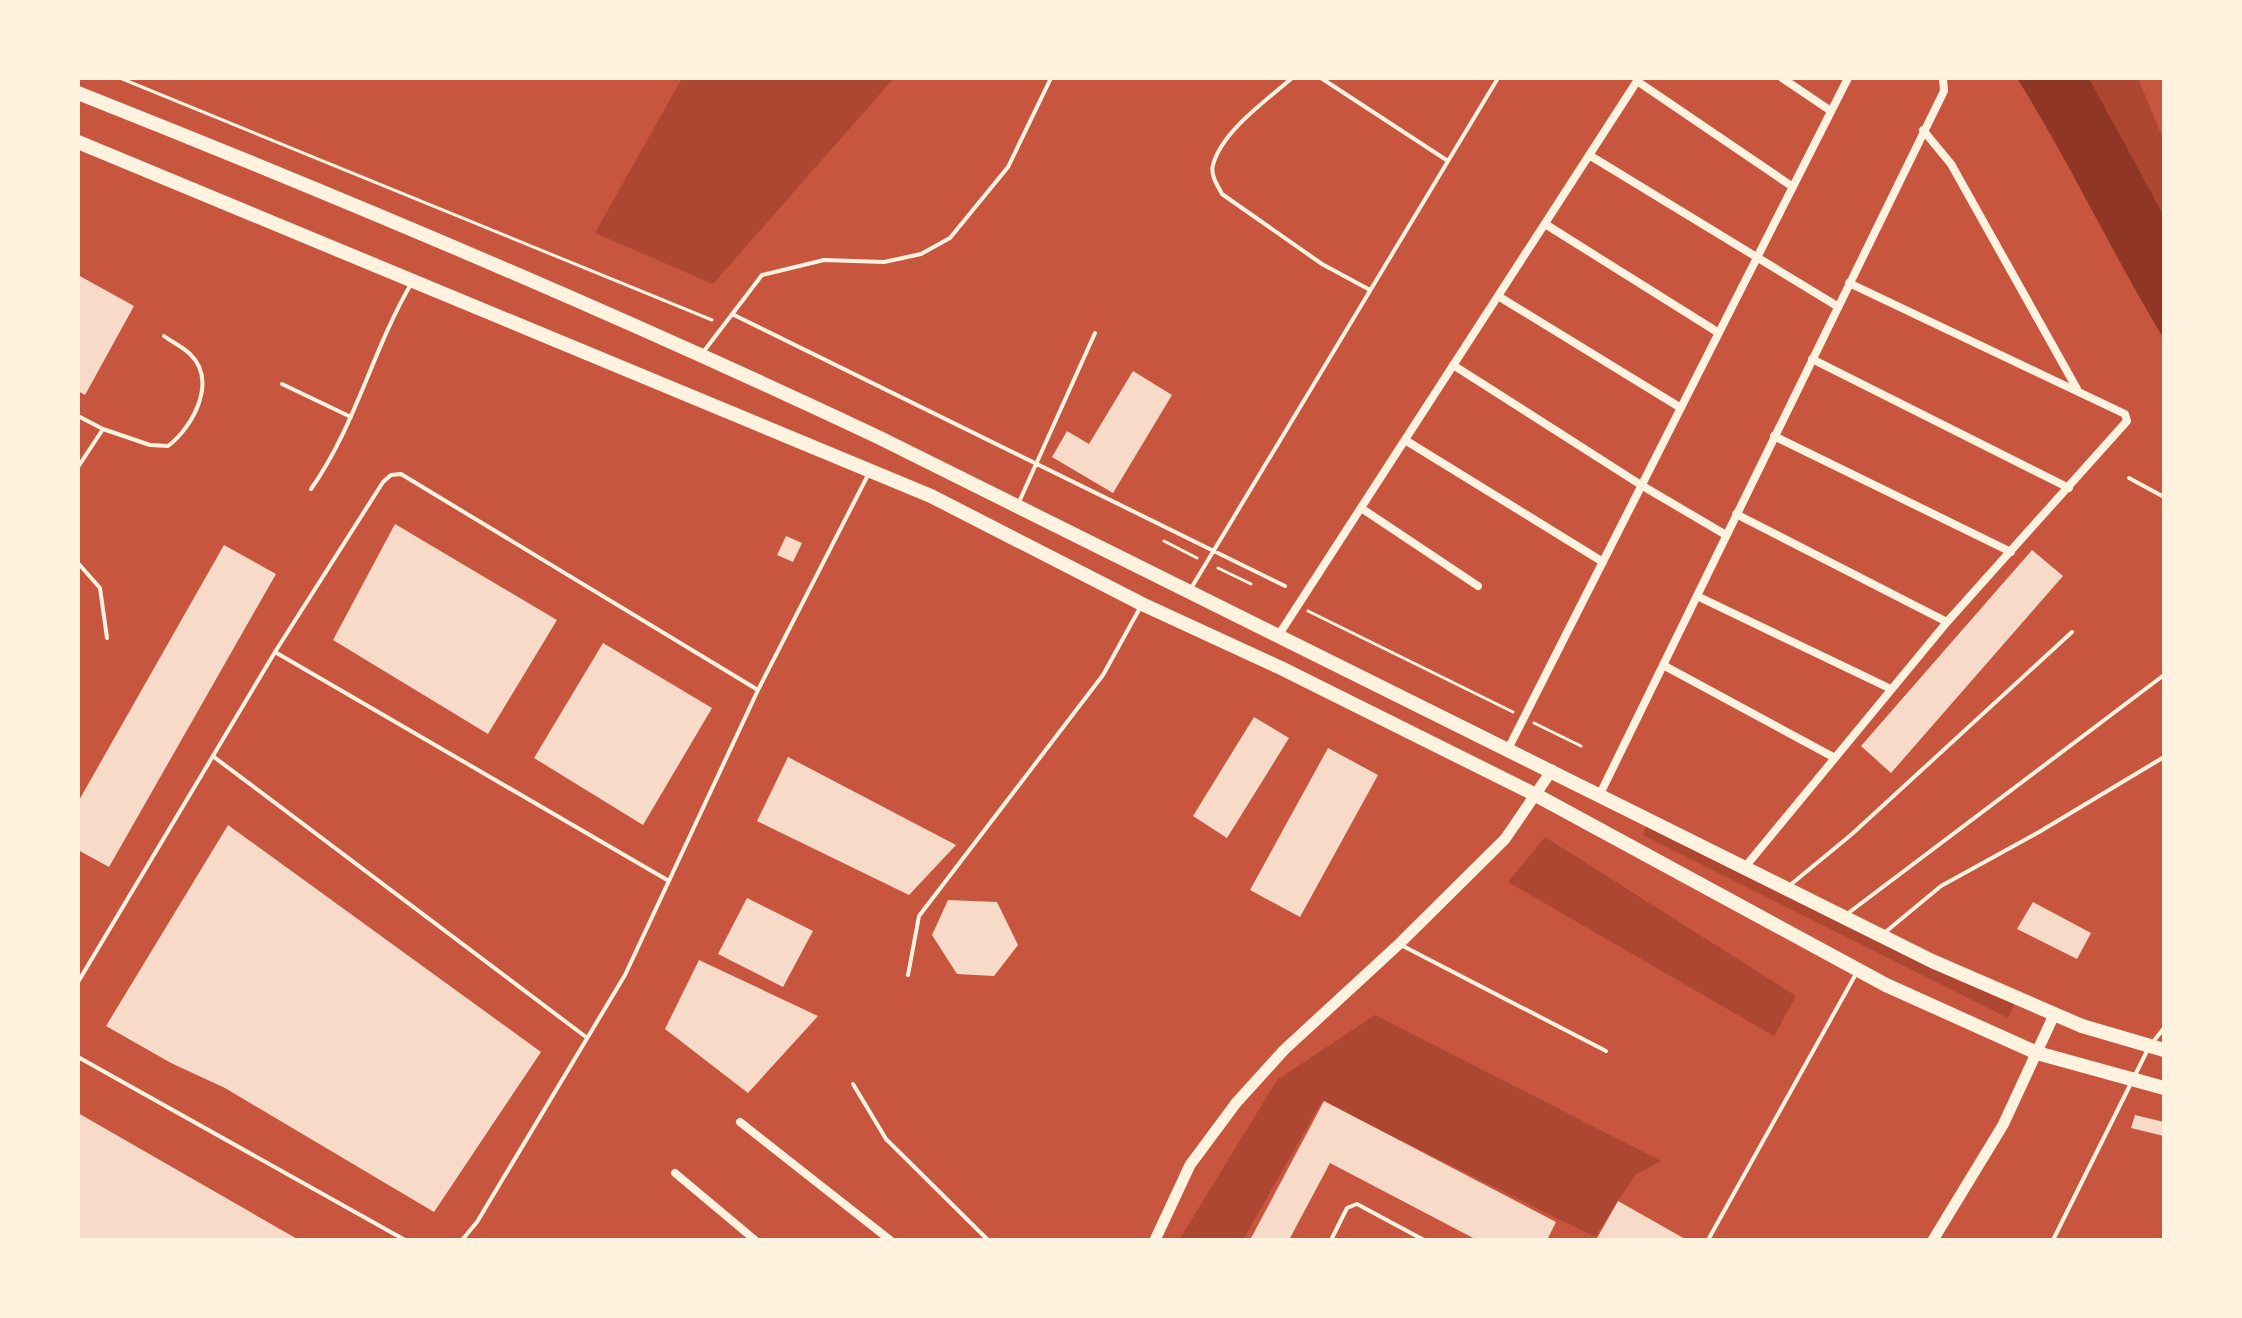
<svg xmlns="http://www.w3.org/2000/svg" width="2242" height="1318" font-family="'Roboto Serif',serif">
<rect width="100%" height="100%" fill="#c8553d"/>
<!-- green -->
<path fill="#ae4732" d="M 682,78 L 894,78 L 713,284 L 595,233 Z
M 2089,78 L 2138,78 L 2164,141 L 2164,216 Z
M 1646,826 L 2015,1004 L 2008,1018 L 1643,835 Z
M 1545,837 L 1796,996 L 1774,1036 L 1508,882 Z
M 1375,1015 L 1661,1161 L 1635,1175 L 1595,1237 L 1322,1101 L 1243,1240 L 1179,1240 L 1277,1080 Z"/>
<!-- water -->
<path fill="#8f3625" d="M 2017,78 L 2089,78 L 2164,216 L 2164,339 C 2112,253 2070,163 2017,78 Z"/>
<!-- building -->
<path fill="#f7dbc8" d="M 78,275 L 134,306 L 85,395 L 78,391 Z
M 1133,371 L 1172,395 L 1113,493 L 1052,457 L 1067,431 L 1089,444 Z
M 395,524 L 557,620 L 488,734 L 333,640 Z
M 786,536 L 802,543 L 793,562 L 777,555 Z
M 224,545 L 276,574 L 109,867 L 78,850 L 78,802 Z
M 2032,550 L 2063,576 L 1891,773 L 1861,746 Z
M 603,643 L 712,708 L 643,825 L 534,758 Z
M 1254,717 L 1289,738 L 1227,838 L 1193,816 Z
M 1328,748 L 1378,775 L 1300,917 L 1250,890 Z
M 788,757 L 956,845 L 909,895 L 757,821 Z
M 228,825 L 541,1052 L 434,1212 L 225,1088 L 171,1063 L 106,1026 Z
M 747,898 L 813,931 L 783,987 L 718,954 Z
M 948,900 L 997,902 L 1018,945 L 994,976 L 957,974 L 932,935 Z
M 2033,902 L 2091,933 L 2077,959 L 2017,929 Z
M 699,960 L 818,1016 L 748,1093 L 665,1029 Z
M 1324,1101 L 1556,1222 L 1547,1240 L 1477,1240 L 1330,1163 L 1289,1240 L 1250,1240 Z
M 78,1113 L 299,1240 L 78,1240 Z
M 2135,1115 L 2164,1122 L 2164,1136 L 2131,1128 Z
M 1618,1201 L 1687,1240 L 1596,1240 Z"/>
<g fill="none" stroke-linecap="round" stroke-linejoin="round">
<!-- path -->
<path stroke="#fff3e0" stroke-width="3" d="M 120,78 L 712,320
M 1164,541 L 1197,558
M 1218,568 L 1251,584
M 1308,611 L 1513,712
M 1534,723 L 1581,746"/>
<!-- service -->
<path stroke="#fff3e0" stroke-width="4" d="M 1292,78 C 1267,100 1222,131 1213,165 C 1210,175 1218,186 1222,194 L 1322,264 L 1370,290
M 1321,78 L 1448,161
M 732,314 L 1285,586
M 704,351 L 762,275 L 824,260 L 884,262 L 921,254 L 950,238 L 1008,167 L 1051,78
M 282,384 L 351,417
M 78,416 L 103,429 L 78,467
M 103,429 L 150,445 L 168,446 C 193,427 218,381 190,354 C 183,347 172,342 164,336
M 2129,478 L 2164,497
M 311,489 C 356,425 372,351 411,284
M 1019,502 L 1095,333
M 78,563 L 100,588 L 107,638
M 1190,590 L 1498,78
M 275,652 L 669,881
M 214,757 L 586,1037
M 1789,886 L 1852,834 L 2072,632
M 1847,914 L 2164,675
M 1883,934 L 1941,886 L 2039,832 L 2164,757
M 1401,945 L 1606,1051
M 908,975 L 919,916 L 1103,675 L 1141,606
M 78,982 L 275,652 L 383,482 L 391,475 L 401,474 L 758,690
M 2153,1042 L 2164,1028
M 78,1057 L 405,1240
M 853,1084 L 886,1139 L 988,1240
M 462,1240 L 477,1222 L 625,975 L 758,690 L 869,473
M 1331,1240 L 1347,1208 L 1357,1204 L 1424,1240
M 1708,1240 L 1857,972
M 2053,1240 L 2148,1049"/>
<!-- minor -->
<path stroke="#fff3e0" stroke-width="8" d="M 1782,78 L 1831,111
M 1637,81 L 1793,187
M 1923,130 L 1951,164 L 2077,389
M 1589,155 L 1837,306
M 1545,224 L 1719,333
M 1498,296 L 1681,408
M 1812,359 L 2069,488
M 1453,365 L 1641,485 L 1726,535
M 1774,436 L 2011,552
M 1405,440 L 1603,562
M 1361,508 L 1478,586
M 1736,514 L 1947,622
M 1697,596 L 1891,689
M 1278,636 L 1639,78
M 1663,665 L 1835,758
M 1508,749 L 1848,78
M 1600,794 L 1944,91 L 1943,78
M 1745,867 L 1947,622 L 2127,421 L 2125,414 L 1849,283
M 740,1122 L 890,1240
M 675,1173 L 755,1240"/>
<!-- tertiary -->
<path stroke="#fff3e0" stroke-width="11" d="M 1155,1240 L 1190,1165 L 1236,1103 L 1284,1050 L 1399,944 L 1505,839 L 1552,770
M 1933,1240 L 2003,1125 L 2054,1015"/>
<!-- primary -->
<path stroke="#fff3e0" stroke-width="14" d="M 78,93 C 348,200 615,313 878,437 L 1932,961 L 2082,1026 L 2164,1050
M 78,142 L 931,496 L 1142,604 L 1281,668 L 1536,795 L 1886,985 L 2037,1053 L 2164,1088"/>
</g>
<!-- border -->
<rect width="2242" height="1318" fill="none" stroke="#fff3e0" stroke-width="160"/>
</svg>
